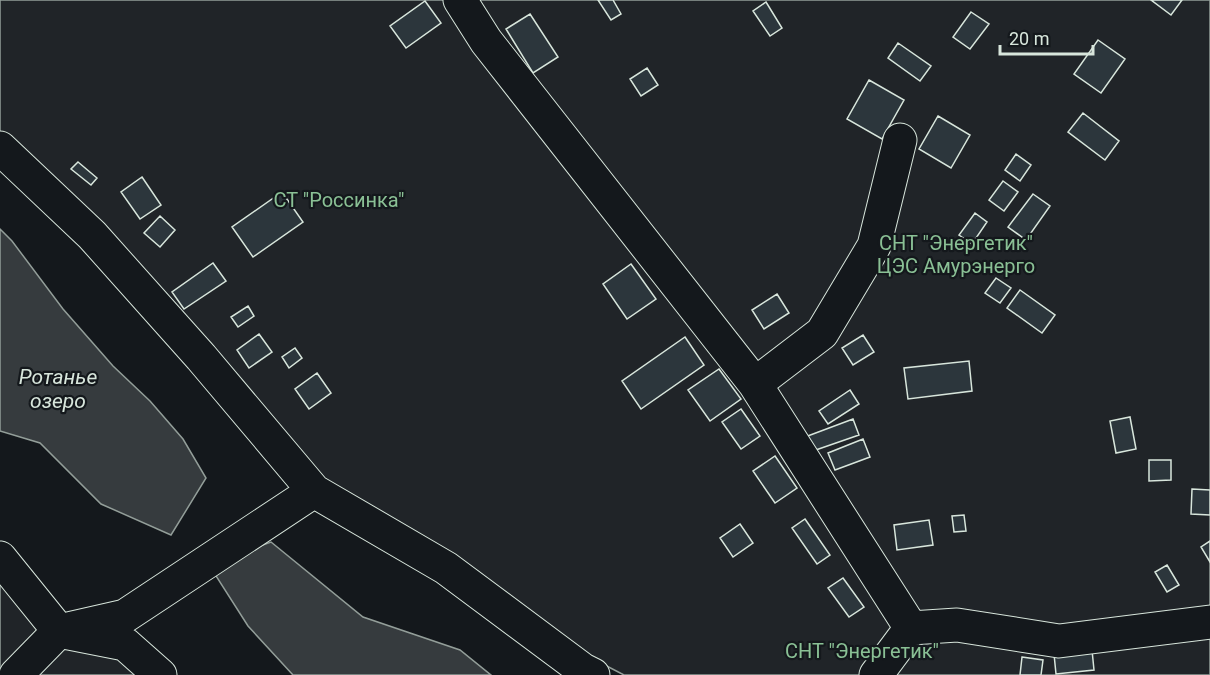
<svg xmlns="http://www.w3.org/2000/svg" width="1210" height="675" font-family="Roboto,sans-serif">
<rect width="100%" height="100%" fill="#14181c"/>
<!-- green -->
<path fill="#202428" stroke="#939e99" stroke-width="1.5" d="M 0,0 L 1210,0 L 1210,675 L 624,675 L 597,661 L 335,493 L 0,141 Z
M 0,577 L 119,659 L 138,675 L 0,675 Z"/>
<!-- water -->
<path fill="#363b3e" stroke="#939e99" stroke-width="1.5" d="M 0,229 L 12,241 L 63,309 L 113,366 L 150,401 L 183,439 L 206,478 L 171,535 L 101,504 L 40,443 L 0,431 Z
M 271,542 L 363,617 L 460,650 L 491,675 L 293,675 L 248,626 L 209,565 Z"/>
<!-- building -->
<path fill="#2c363c" stroke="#d8e6dc" stroke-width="1.5" d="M 598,0 L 613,0 L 621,14 L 611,20 Z
M 1151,0 L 1182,0 L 1171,15 Z
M 425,1 L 441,23 L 406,48 L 390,26 Z
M 766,2 L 782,28 L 770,36 L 753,11 Z
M 971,12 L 989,24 L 970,49 L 953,37 Z
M 530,14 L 558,57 L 533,73 L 506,29 Z
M 1098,40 L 1125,59 L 1101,93 L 1074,74 Z
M 898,43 L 931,66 L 920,81 L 888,58 Z
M 647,68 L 658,85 L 641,96 L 630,79 Z
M 869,80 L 904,100 L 882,139 L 847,119 Z
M 1083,113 L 1119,141 L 1105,160 L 1068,132 Z
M 938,116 L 970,135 L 951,168 L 919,149 Z
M 1016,154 L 1031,165 L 1020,181 L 1005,170 Z
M 78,162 L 97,178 L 91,185 L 71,169 Z
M 142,177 L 161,205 L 140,219 L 121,192 Z
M 1003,181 L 1018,192 L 1004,211 L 989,200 Z
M 282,192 L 303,222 L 253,257 L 232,227 Z
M 1033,194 L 1050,206 L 1026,240 L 1008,227 Z
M 975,213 L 987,222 L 972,244 L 959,235 Z
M 160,216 L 175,230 L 160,247 L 144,233 Z
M 213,263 L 226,281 L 184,309 L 172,292 Z
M 631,264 L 656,299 L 627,319 L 603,284 Z
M 996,278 L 1011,288 L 1000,303 L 985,293 Z
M 1020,290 L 1055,315 L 1042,333 L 1007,308 Z
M 777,294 L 789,313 L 764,329 L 752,310 Z
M 248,306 L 254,316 L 238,327 L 231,317 Z
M 259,334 L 272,352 L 249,368 L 237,350 Z
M 863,335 L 874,352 L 853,365 L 842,348 Z
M 685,337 L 704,365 L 641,409 L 622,381 Z
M 295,348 L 302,358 L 289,368 L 282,357 Z
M 969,361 L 972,391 L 908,399 L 904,368 Z
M 719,369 L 741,399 L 710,421 L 688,390 Z
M 317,373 L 331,393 L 309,409 L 295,389 Z
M 850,390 L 859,404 L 828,424 L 819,411 Z
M 741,409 L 760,436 L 741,449 L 722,422 Z
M 1130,417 L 1136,449 L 1116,453 L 1110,421 Z
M 853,419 L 859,435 L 810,452 L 805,437 Z
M 863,439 L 870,457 L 835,470 L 828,453 Z
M 775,456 L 797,488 L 775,503 L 753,471 Z
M 1149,460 L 1171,460 L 1171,480 L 1149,481 Z
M 1192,489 L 1210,490 L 1210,515 L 1191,514 Z
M 964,515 L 966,531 L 954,532 L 952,516 Z
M 805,519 L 830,555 L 817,564 L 792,528 Z
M 929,520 L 933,545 L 897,550 L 894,525 Z
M 740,524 L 753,543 L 733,557 L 720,538 Z
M 1210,541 L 1210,562 L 1201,547 Z
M 1167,565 L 1179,585 L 1167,592 L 1155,572 Z
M 843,578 L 864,607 L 849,617 L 828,588 Z
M 1092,650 L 1094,670 L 1056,674 L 1054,654 Z
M 1022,657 L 1043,660 L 1041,675 L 1020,675 Z"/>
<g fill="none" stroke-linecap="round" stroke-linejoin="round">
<defs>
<path id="minor" d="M 460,0 L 486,41 L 755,384 L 911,628 L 876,675
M 0,148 L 92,235 L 201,357 L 314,491
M 755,384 L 822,333 L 874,246 L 900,140
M 0,558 L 59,631 L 125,644 L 160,675
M 911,628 L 957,625 L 1059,641 L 1210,622
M 16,675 L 59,631 L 125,616 L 314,491 L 446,568 L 583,670 L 593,675"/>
</defs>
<!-- minor casing -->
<use href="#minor" stroke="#d8e6dc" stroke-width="35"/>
<!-- minor -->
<use href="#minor" stroke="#14181c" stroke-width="33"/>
</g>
<g text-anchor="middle" stroke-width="4.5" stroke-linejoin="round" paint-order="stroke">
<!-- park labels -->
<g font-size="20" fill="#8ac095" stroke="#14181c">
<text x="339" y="207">СТ "Россинка"</text>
<text x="956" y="250">СНТ "Энергетик"<tspan x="956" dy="23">ЦЭС Амурэнерго</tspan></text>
<text x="862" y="658">СНТ "Энергетик"</text>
</g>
<!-- water labels -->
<g font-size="21" font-style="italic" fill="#d8e6dc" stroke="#14181c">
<text x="58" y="384">Ротанье<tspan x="58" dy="24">озеро</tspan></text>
</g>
</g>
<!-- scale -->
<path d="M1000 45v9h93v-9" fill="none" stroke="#d8e6dc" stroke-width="3"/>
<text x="1009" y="45" font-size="18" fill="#d8e6dc" stroke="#14181c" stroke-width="4.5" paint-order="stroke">20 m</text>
</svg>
